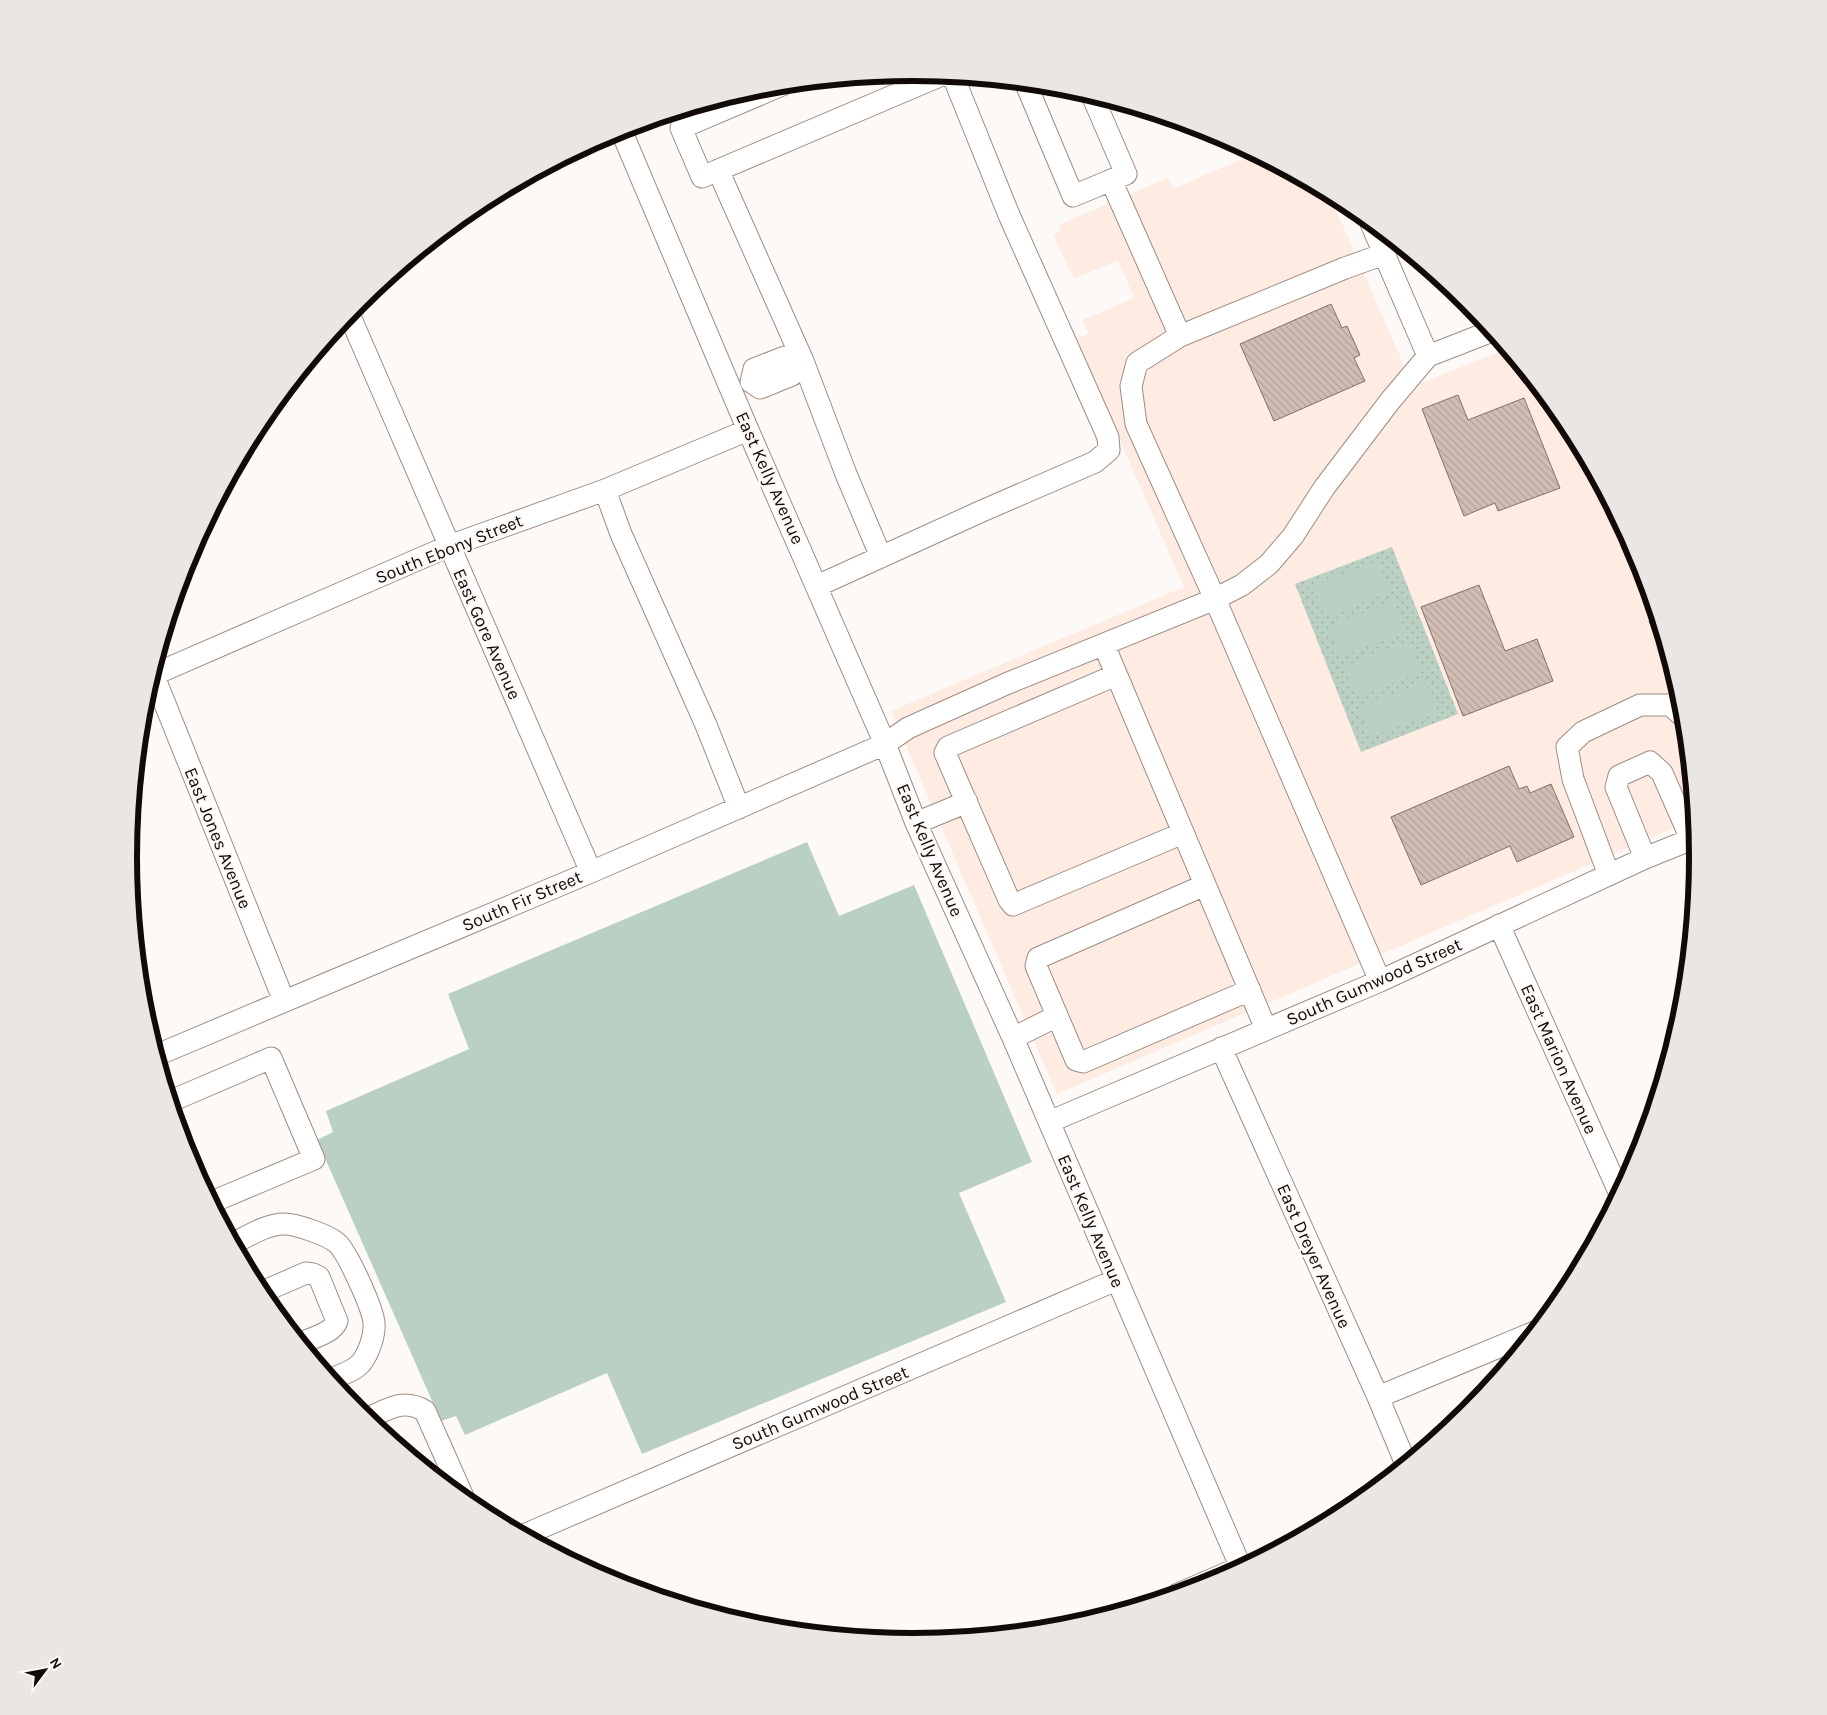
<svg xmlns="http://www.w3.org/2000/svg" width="1827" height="1715" font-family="Karla,sans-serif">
<defs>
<pattern id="green-dots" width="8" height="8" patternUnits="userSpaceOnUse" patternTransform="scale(1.25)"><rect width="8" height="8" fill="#bad0c3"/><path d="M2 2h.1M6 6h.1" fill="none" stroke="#9fb1a6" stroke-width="1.8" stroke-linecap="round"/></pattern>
<pattern id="building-back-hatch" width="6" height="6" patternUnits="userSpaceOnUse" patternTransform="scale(1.25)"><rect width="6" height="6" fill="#d1bdb3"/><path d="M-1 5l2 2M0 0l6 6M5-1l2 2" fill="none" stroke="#b2a198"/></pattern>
</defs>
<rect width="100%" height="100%" fill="#fdf9f7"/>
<!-- education -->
<path fill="#feebe2" d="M 1254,154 L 1329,194 L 1413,386 L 1507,349 L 1566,422 L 1639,557 L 1683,705 L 1695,819 L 1057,1094 L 891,711 L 1184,587 L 1076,339 L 1088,334 L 1083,320 L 1134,298 L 1118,260 L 1074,279 L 1053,235 L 1061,231 L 1059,225 L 1168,178 L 1173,189 Z"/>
<!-- green -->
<path fill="url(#green-dots)" d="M 1392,547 L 1458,714 L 1361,752 L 1295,584 Z"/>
<!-- pitch -->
<path fill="#bad0c3" d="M 1378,561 L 1390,592 L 1325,617 L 1313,586 Z
M 1394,601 L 1406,632 L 1341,657 L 1328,626 Z
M 1409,641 L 1421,672 L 1356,697 L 1344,666 Z
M 1425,681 L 1437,712 L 1371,737 L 1359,707 Z
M 807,842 L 839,916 L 914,885 L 1032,1162 L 959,1193 L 1006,1302 L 642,1454 L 607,1373 L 465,1435 L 456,1416 L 441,1421 L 317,1140 L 333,1132 L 326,1111 L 469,1049 L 448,994 Z"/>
<!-- building -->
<path fill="url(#building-back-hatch)" stroke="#837168" d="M 1331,304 L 1342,328 L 1347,326 L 1360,355 L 1354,358 L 1365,381 L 1274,421 L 1240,344 Z
M 1458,395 L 1468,420 L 1524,398 L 1560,488 L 1498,511 L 1495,503 L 1464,516 L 1422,409 Z
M 1479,585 L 1505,651 L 1537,639 L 1553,681 L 1463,716 L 1421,607 Z
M 1657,618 L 1670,660 L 1665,662 L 1649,621 Z
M 1509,766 L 1519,789 L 1527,786 L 1530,793 L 1551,784 L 1574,837 L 1517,862 L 1510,846 L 1421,885 L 1391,817 Z"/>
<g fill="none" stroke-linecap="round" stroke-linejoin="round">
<defs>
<path id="minor" d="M 1026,84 L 1073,196 L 1126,174 L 1092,95
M 782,85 L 681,128 L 702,177 L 942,75
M 621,130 L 748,430 L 885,744 L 916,823 L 1013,1038 L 1241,1568
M 718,170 L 803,361 L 797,363 L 792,375 L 760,388 L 751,382
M 1111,180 L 1180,336
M 1370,221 L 1428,356
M 349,314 L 591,872
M 803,361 L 846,474 L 881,557
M 751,382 L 754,369 L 785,357 L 797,363
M 605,490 L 621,534 L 706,725 L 739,808
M 817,586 L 982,511 L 1095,462 L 1109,450 L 1108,437 L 1009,215 L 953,76
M 1104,645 L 1266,1029
M 153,674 L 284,1001
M 153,675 L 449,546 L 605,490 L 748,430
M 1116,675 L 948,747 L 945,753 L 1009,900 L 1013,905 L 1183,833
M 916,823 L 967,802
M 1645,858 L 1616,787 L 1619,776 L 1650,762 L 1662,773 L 1691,839
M 1609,875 L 1573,779 L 1567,747 L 1583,732 L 1640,705 L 1670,705 L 1685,718
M 1205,885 L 1038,958 L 1036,966 L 1076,1060 L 1083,1062 L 1250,990
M 1499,925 L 1620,1194
M 1380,981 L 1215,599 L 1136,424 L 1131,386 L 1137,363 L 1180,336 L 1345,268 L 1384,254
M 1013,1038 L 1057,1016
M 1221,1048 L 1378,1397 L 1406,1464
M 157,1055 L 591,872 L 885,744 L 908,728 L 1006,684 L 1215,599 L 1242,585 L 1269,564 L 1293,536 L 1324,488 L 1390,401 L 1428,356 L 1492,331
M 171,1101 L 271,1058 L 314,1159 L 212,1202
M 1049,1122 L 1380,981 L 1645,858 L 1697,837
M 234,1243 C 248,1236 267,1224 284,1224 C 296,1224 328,1235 337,1243 C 348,1253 373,1309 374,1323 C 375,1335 369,1353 361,1363 C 354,1371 341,1375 331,1379
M 260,1293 L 306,1273 L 313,1274 L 319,1277 L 337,1321 C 333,1333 312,1338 301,1343
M 1378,1397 L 1535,1332
M 369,1422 L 368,1418 C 389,1409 403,1398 425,1411 L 464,1499
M 524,1535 L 1116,1280
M 1178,1594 L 1241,1567"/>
</defs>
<!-- minor casing -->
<use href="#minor" stroke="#9e8c82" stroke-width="23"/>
<!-- minor -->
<use href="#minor" stroke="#fff" stroke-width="21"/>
</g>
<g text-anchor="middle" stroke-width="5" stroke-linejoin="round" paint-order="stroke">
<!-- street labels -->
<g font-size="18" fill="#110a07" stroke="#fdf9f7">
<text transform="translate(770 478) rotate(66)" y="6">East Kelly Avenue</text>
<text transform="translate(449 549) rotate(-22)" y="6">South Ebony Street</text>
<text transform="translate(487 634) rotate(66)" y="6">East Gore Avenue</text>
<text transform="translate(218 838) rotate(68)" y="6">East Jones Avenue</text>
<text transform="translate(930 850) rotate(67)" y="6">East Kelly Avenue</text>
<text transform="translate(522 901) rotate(-23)" y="6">South Fir Street</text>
<text transform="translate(1374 982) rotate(-24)" y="6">South Gumwood Street</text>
<text transform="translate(1559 1059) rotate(66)" y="6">East Marion Avenue</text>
<text transform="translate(1091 1221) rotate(67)" y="6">East Kelly Avenue</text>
<text transform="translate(1314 1256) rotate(66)" y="6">East Dreyer Avenue</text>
<text transform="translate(820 1408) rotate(-23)" y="6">South Gumwood Street</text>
</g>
</g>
<!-- crop -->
<path d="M0 0H1827V1715H0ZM137 857a776 776 0 1 1 1552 0a776 776 0 1 1-1552 0Z" fill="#eae6e4" fill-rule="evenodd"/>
<path fill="none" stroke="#110a07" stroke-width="6" d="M137 857a776 776 0 1 1 1552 0a776 776 0 1 1-1552 0Z"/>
<!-- north arrow -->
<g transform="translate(45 1670) rotate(58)" stroke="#fdf9f7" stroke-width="4" paint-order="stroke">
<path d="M0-4L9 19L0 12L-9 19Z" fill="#110a07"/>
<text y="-8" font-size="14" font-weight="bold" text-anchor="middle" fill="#110a07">N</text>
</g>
</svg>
